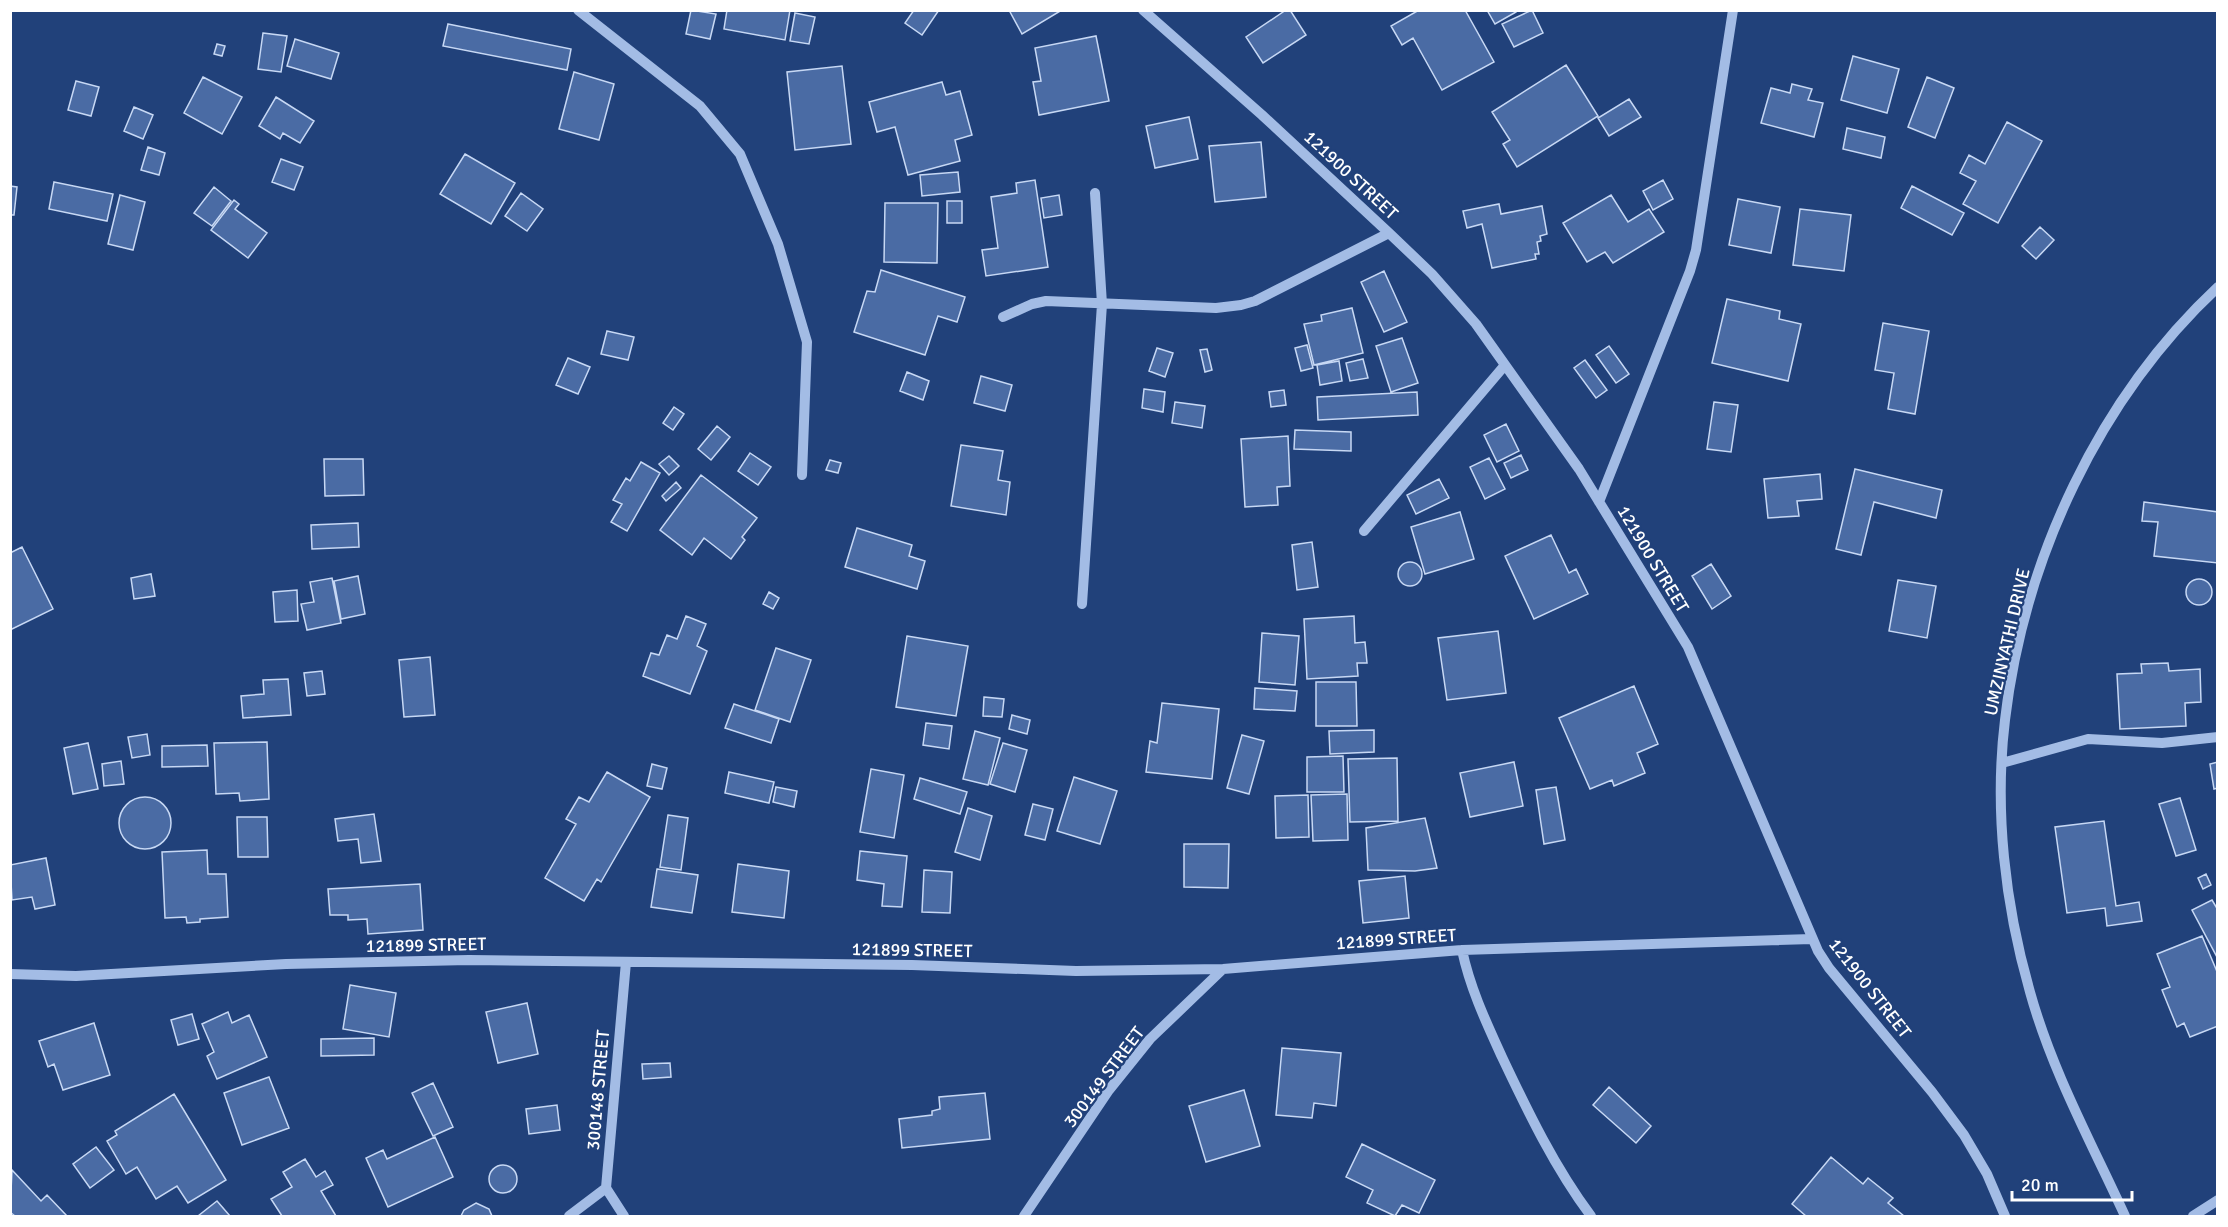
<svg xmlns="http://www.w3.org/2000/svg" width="2228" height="1227" font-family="Signika,sans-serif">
<rect width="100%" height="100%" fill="#21417a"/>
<!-- building -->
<path fill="#4a6ba4" stroke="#c7d8f4" stroke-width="1.5" d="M 691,10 L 716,14 L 710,39 L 686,34 Z
M 727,10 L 790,10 L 785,40 L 724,29 Z
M 914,10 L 939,10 L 922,35 L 905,23 Z
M 1009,10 L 1062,10 L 1022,34 Z
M 1286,10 L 1290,10 L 1306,35 L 1263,63 L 1246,37 Z
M 1419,10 L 1465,10 L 1494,62 L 1442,90 L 1413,38 L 1402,45 L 1391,26 Z
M 1487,10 L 1516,10 L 1516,12 L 1495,24 Z
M 1532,10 L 1543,33 L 1514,47 L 1502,24 Z
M 795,13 L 815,17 L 809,44 L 790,41 Z
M 448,24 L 571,49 L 567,70 L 443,46 Z
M 263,33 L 287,36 L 281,72 L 258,69 Z
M 1096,36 L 1109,101 L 1039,115 L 1033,82 L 1041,81 L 1035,48 Z
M 295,39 L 339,53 L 331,79 L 287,66 Z
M 217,44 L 225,46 L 222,56 L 214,54 Z
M 1853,56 L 1899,69 L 1887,113 L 1841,100 Z
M 1566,65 L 1598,116 L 1517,167 L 1503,144 L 1510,140 L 1492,112 Z
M 842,66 L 851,144 L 795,150 L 787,72 Z
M 574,72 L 614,84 L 599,140 L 559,129 Z
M 203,77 L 242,97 L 222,134 L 184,113 Z
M 1927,77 L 1954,88 L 1935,138 L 1908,127 Z
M 76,81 L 99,87 L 91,116 L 68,110 Z
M 942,82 L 946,95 L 960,91 L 972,135 L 955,140 L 960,161 L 908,175 L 895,127 L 877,132 L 869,102 Z
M 1792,84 L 1812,89 L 1808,100 L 1823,103 L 1814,137 L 1761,123 L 1771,88 L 1790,93 Z
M 276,97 L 314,121 L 300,143 L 283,133 L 280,139 L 259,126 Z
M 1629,99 L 1641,117 L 1609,136 L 1598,118 Z
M 134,107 L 153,115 L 143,139 L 124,131 Z
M 1189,117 L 1198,159 L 1155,168 L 1146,126 Z
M 2007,122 L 2042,141 L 1998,223 L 1963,204 L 1976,181 L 1960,173 L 1969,155 L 1985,164 Z
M 1847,128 L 1885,137 L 1881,158 L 1843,149 Z
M 1261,142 L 1266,197 L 1215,202 L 1209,146 Z
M 148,147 L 165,153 L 159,175 L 141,170 Z
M 465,154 L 515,183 L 491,224 L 440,194 Z
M 281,159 L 303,167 L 294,190 L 272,182 Z
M 958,172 L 960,192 L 922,196 L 920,175 Z
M 1035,180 L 1048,267 L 986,276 L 982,250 L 998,248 L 991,197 L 1017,193 L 1016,183 Z
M 1663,180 L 1673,199 L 1653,210 L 1643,191 Z
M 54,182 L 113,194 L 107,221 L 49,209 Z
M 10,186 L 17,187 L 14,215 L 10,215 Z
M 1912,186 L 1964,213 L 1952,235 L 1901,208 Z
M 214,187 L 231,201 L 212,226 L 194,213 Z
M 521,193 L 543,209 L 527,231 L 505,216 Z
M 120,195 L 145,202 L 133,250 L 108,244 Z
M 1059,195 L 1062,215 L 1044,218 L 1041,198 Z
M 1611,195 L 1628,222 L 1649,209 L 1664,232 L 1613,263 L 1605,252 L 1587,262 L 1563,223 Z
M 1738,199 L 1780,207 L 1771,253 L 1729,245 Z
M 234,200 L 239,204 L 235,209 L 267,233 L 248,258 L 211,230 Z
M 947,201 L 962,201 L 962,223 L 947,223 Z
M 885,203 L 938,203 L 937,263 L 884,262 Z
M 1499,204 L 1501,214 L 1542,206 L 1547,234 L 1540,236 L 1541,241 L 1537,242 L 1539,254 L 1535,254 L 1536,259 L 1492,268 L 1482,224 L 1467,228 L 1463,211 Z
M 1800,209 L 1851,215 L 1844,271 L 1793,265 Z
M 2040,227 L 2054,240 L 2036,259 L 2022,246 Z
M 881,270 L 965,297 L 957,322 L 938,316 L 925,355 L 854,332 L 867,291 L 875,292 Z
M 1384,271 L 1407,322 L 1384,332 L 1361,282 Z
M 1727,299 L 1780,311 L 1779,319 L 1801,324 L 1788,381 L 1712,363 Z
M 1352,308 L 1363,353 L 1314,365 L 1304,324 L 1322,321 L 1321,315 Z
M 1883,323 L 1929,331 L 1915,414 L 1888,409 L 1894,373 L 1875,370 Z
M 607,331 L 634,337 L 628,360 L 601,354 Z
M 1402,338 L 1418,383 L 1391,392 L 1376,346 Z
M 1307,345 L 1313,368 L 1301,371 L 1295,348 Z
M 1609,346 L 1629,374 L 1616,383 L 1596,355 Z
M 1157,348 L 1173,353 L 1165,377 L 1149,371 Z
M 1207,349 L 1212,370 L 1205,372 L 1200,350 Z
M 568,358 L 590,367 L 578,394 L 556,385 Z
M 1363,359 L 1368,378 L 1350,381 L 1346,363 Z
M 1585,360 L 1607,390 L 1596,398 L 1574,368 Z
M 1339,361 L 1342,381 L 1320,385 L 1317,365 Z
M 907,372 L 929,381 L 923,400 L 900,391 Z
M 981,376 L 1012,385 L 1005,411 L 974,403 Z
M 1144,389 L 1165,392 L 1163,412 L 1142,408 Z
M 1284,390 L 1286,405 L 1271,407 L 1269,392 Z
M 1417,392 L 1418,415 L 1318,420 L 1317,397 Z
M 1175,402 L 1205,406 L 1202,428 L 1172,423 Z
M 1714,402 L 1738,405 L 1731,452 L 1707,449 Z
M 674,407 L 684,414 L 673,430 L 663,423 Z
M 1506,424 L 1519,451 L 1497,462 L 1484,435 Z
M 717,426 L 730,437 L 711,460 L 698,449 Z
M 1295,430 L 1351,432 L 1351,451 L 1294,449 Z
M 1288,436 L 1290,486 L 1277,487 L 1278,505 L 1245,507 L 1241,439 Z
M 961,445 L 1003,451 L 998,480 L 1010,482 L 1006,515 L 951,506 Z
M 750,453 L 771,467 L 758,485 L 738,471 Z
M 1521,455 L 1528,470 L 1511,478 L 1504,463 Z
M 669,456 L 679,466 L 669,475 L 659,464 Z
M 1489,458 L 1505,489 L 1485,499 L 1470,467 Z
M 324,459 L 363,459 L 364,495 L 325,496 Z
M 830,460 L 841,463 L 838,473 L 826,470 Z
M 641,462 L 660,473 L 627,531 L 611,522 L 622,504 L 613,500 L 626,478 L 630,481 Z
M 1855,469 L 1942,490 L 1936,518 L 1874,502 L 1861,555 L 1836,549 Z
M 1820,474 L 1822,499 L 1797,501 L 1799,516 L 1768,518 L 1764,479 Z
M 701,475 L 757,518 L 742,537 L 745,540 L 731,559 L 704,538 L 692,555 L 660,530 Z
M 1439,479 L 1449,498 L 1416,514 L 1407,495 Z
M 676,482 L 681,488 L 666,501 L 662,496 Z
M 2144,502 L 2218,512 L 2218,563 L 2154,556 L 2158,522 L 2142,521 Z
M 1460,512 L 1474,559 L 1425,574 L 1411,527 Z
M 358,523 L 359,547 L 312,549 L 311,525 Z
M 857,528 L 912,545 L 909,556 L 925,561 L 917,589 L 845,567 Z
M 1551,535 L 1569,573 L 1576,569 L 1588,594 L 1534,619 L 1505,556 Z
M 1312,542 L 1318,587 L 1297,590 L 1292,545 Z
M 22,547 L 53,609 L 10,630 L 10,553 Z
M1398 574a12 12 0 1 1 24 0a12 12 0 1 1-24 0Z
M 1711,564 L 1731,596 L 1712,609 L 1692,576 Z
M 151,574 L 155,596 L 134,599 L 131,578 Z
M 358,576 L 365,614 L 341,619 L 334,581 Z
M 332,578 L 341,623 L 307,630 L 301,604 L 314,602 L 310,582 Z
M2186 592a13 13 0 1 1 26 0a13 13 0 1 1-26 0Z
M 1898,580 L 1936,586 L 1927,638 L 1889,631 Z
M 297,590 L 298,621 L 275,622 L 273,592 Z
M 769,592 L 779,598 L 773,609 L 763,604 Z
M 686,616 L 706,624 L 697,646 L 707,651 L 690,694 L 643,676 L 651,653 L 659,655 L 667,635 L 677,639 Z
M 1354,616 L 1355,643 L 1365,642 L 1367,663 L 1357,663 L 1358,676 L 1307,679 L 1304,619 Z
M 1498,631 L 1506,693 L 1447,700 L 1438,638 Z
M 1262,633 L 1299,636 L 1295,685 L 1259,682 Z
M 907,636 L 968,646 L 956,716 L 896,707 Z
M 776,648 L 811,660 L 790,722 L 755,710 Z
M 430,657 L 435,715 L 404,717 L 399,660 Z
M 2168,663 L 2169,671 L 2200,669 L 2201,702 L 2185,703 L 2186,726 L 2120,729 L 2117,674 L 2142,673 L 2141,664 Z
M 322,671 L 325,694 L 307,696 L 304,673 Z
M 288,679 L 291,715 L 243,718 L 241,696 L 264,694 L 263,680 Z
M 1316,682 L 1356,682 L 1357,726 L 1316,726 Z
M 1634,686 L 1658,744 L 1637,753 L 1645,773 L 1614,786 L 1612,780 L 1590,789 L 1559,718 Z
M 1255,688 L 1297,691 L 1295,711 L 1254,709 Z
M 984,697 L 1004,699 L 1002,717 L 983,716 Z
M 1162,703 L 1219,709 L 1212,779 L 1146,772 L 1150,741 L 1157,743 Z
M 734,704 L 779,719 L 771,743 L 725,728 Z
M 1012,715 L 1030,720 L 1027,734 L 1009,729 Z
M 926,723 L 952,726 L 949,749 L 923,745 Z
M 1374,730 L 1374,752 L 1330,754 L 1329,731 Z
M 975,731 L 1000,738 L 988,785 L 963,779 Z
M 147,734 L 150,755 L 132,758 L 128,737 Z
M 1242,735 L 1264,741 L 1249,794 L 1227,788 Z
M 267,742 L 269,799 L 240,801 L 239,793 L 216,794 L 214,743 Z
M 88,743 L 98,789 L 73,794 L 64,748 Z
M 1003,743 L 1027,750 L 1015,792 L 990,784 Z
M 207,745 L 208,766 L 162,767 L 162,746 Z
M 1343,756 L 1344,792 L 1307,792 L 1307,757 Z
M 1397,758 L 1398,821 L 1350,822 L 1348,759 Z
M 121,761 L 124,784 L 104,786 L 102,764 Z
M 1514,762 L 1523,806 L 1470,817 L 1460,773 Z
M 2218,762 L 2218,788 L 2214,789 L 2210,764 Z
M 652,764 L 667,768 L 662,789 L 647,786 Z
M 871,769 L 904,775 L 894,838 L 860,832 Z
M 607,772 L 650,797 L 601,882 L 597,879 L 584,901 L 545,878 L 576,824 L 566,819 L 579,797 L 589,802 Z
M 729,772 L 774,782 L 769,803 L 725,793 Z
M 1074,777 L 1117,791 L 1100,844 L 1057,831 Z
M 920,778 L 967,792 L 960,814 L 914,799 Z
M 776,787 L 797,791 L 794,807 L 773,802 Z
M 1556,787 L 1565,840 L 1544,844 L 1536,790 Z
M 1347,794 L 1348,840 L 1313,841 L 1311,795 Z
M 1308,795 L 1309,837 L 1276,838 L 1275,796 Z
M119 823a26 26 0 1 1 52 0a26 26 0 1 1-52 0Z
M 2180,798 L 2196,850 L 2176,856 L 2159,804 Z
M 1033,804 L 1053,809 L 1045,840 L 1025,835 Z
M 968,808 L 992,816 L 980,860 L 955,852 Z
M 374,814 L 381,861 L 361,863 L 358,839 L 338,841 L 335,819 Z
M 668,815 L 688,818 L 681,870 L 660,867 Z
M 237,817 L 267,817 L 268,857 L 238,857 Z
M 1425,818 L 1437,868 L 1415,871 L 1368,870 L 1366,828 Z
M 2104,821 L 2116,906 L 2139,902 L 2142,921 L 2107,926 L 2105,908 L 2067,913 L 2055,827 Z
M 1184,844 L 1229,844 L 1228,888 L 1184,887 Z
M 207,850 L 208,874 L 226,874 L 228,917 L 200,919 L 200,922 L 187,923 L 186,917 L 165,918 L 162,852 Z
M 860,851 L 907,856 L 902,907 L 882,906 L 884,884 L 857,880 Z
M 46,858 L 55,905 L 35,909 L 32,897 L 12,900 L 10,865 Z
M 738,864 L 789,871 L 784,918 L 732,912 Z
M 657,869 L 698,875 L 692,913 L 651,907 Z
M 924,870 L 952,872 L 950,913 L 922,912 Z
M 2206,874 L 2211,885 L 2203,889 L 2198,878 Z
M 1405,876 L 1409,918 L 1363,923 L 1359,881 Z
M 420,884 L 423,930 L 368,934 L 367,919 L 348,920 L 348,915 L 330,915 L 328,889 Z
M 2212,900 L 2218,910 L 2217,957 L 2192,910 Z
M 2202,936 L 2218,974 L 2218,1026 L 2190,1037 L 2184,1023 L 2177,1027 L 2162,990 L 2170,987 L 2157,954 Z
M 350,985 L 396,993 L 389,1037 L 343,1029 Z
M 527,1003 L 538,1054 L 498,1063 L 486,1012 Z
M 228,1012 L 232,1023 L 249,1015 L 267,1057 L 217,1079 L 207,1056 L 214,1052 L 202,1024 Z
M 192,1014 L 199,1039 L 178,1045 L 171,1020 Z
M 94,1023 L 110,1075 L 63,1090 L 54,1064 L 48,1067 L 39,1041 Z
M 374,1038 L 374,1055 L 321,1056 L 321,1039 Z
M 1282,1048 L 1341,1053 L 1336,1106 L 1314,1103 L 1312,1118 L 1276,1115 Z
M 670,1063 L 671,1077 L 643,1079 L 642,1064 Z
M 269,1077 L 289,1128 L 242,1145 L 224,1093 Z
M 433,1083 L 453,1127 L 433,1136 L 412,1093 Z
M 1609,1087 L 1651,1126 L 1636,1143 L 1593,1105 Z
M 1244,1090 L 1260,1146 L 1206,1162 L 1189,1106 Z
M 985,1093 L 990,1139 L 902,1148 L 899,1119 L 932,1115 L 932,1111 L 940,1109 L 939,1097 Z
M 174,1094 L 226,1180 L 188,1203 L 177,1186 L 156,1199 L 137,1167 L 126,1174 L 107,1141 L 117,1135 L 115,1131 Z
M 557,1105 L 560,1130 L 529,1134 L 526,1109 Z
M 435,1137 L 453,1177 L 388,1207 L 366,1158 L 383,1150 L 387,1159 Z
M 1362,1144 L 1435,1180 L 1419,1213 L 1402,1205 L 1395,1216 L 1367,1203 L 1373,1190 L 1346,1177 Z
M 96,1147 L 114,1170 L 90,1188 L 73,1164 Z
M 1831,1157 L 1863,1184 L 1868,1178 L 1893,1198 L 1888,1203 L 1904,1216 L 1806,1216 L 1792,1204 Z
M 305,1159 L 316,1177 L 325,1171 L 333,1185 L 321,1191 L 336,1216 L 282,1216 L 271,1199 L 292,1187 L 283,1172 Z
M489 1179a14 14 0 1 1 28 0a14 14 0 1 1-28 0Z
M 12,1170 L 41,1201 L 47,1195 L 67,1216 L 15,1216 L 10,1212 Z
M 217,1201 L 230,1216 L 198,1216 Z
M 476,1203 L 489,1209 L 492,1216 L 461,1216 L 464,1210 Z"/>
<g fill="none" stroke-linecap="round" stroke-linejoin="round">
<!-- minor -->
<path stroke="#a3bce5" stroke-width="10" d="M 578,10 L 700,106 L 740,154 L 778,244 L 807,342 L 802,475
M 1143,10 L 1262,115 L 1389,233 L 1432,274 L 1476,324 L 1579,469 L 1688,647 L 1818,951 L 1829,968 L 1932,1092 L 1964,1135 L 1987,1174 L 2005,1216
M 1003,317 L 1032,304 L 1046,301 L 1216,308 L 1241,305 L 1255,301 L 1389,233
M 1599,502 L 1690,271 L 1696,250 L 1733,10
M 1364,531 L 1505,365
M 1082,604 L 1102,304 L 1095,193
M 2002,763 L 2088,739 L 2162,743 L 2218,737
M 1462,950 C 1470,988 1486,1022 1502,1057 C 1528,1112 1555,1168 1591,1216
M 10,974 L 76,976 L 286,964 L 469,960 L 912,965 L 1076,971 L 1223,969 L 1462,950 L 1812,939
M 569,1216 L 606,1188
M 624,1216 L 606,1188 L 626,962
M 1024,1216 L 1109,1090 L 1150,1039 L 1223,969
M 2125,1216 C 2091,1142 2052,1071 2030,992 C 2005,905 1994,810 2005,720 C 2024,559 2099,398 2218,287
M 2193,1216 L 2218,1200"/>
</g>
<g text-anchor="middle" stroke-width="4.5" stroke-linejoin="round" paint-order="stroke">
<!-- street labels -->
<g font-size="18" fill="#fff" stroke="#21417a">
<text transform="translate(1351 175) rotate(43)" y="6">121900 STREET</text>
<text transform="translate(1653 559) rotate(59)" y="6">121900 STREET</text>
<text transform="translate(2007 642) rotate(-77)" y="6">UMZINYATHI DRIVE</text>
<text transform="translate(1396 939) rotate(-4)" y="6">121899 STREET</text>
<text transform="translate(426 945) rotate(-1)" y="6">121899 STREET</text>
<text transform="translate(912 950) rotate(1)" y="6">121899 STREET</text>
<text transform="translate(1870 988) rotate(52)" y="6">121900 STREET</text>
<text transform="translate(1104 1077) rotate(-53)" y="6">300149 STREET</text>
<text transform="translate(598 1090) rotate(-85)" y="6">300148 STREET</text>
</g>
</g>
<!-- border -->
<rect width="2228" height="1227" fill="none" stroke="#ffffff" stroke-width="24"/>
<!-- scale -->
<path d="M2012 1191v9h120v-9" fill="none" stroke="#ffffff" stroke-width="3"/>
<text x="2021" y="1191" font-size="18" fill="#ffffff" stroke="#21417a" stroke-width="4.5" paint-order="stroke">20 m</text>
</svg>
